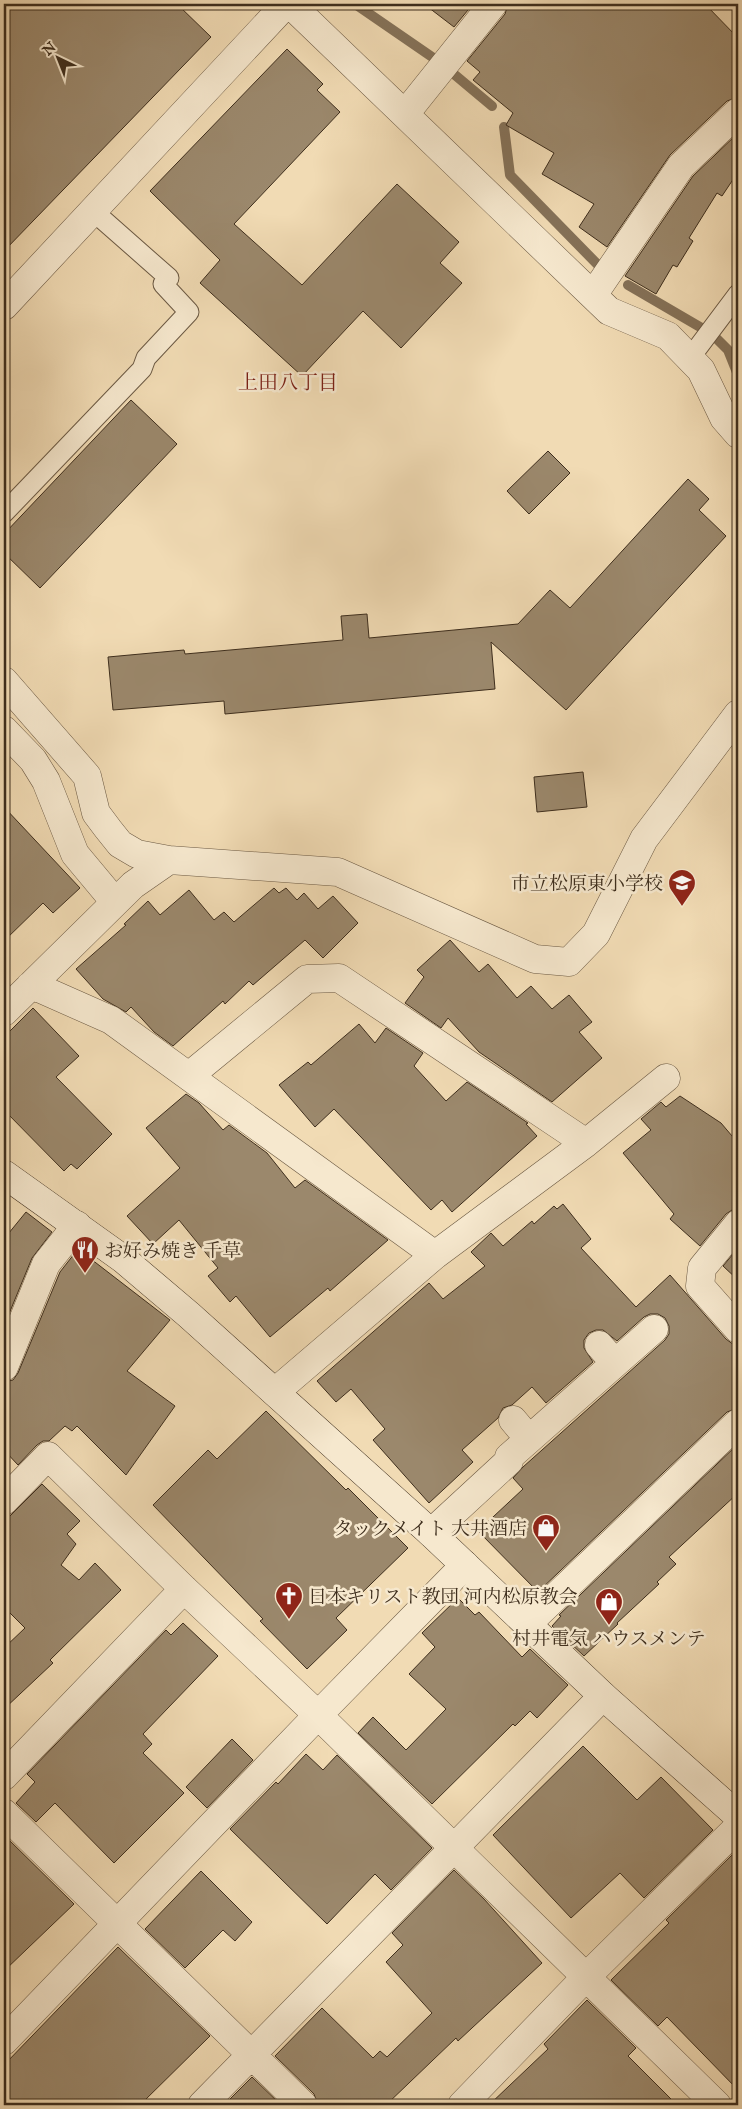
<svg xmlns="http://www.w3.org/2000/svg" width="742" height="2109" font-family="'IM FELL English','Noto Serif JP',serif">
<rect width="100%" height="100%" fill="#f1dbb4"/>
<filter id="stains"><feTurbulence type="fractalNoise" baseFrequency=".004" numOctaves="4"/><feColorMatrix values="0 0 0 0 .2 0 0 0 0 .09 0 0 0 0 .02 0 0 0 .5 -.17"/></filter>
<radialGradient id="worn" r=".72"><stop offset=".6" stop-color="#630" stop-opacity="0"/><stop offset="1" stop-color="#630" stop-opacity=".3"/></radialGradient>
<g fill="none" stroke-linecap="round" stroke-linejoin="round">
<!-- stream -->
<path stroke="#857259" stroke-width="10" d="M 355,4 L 435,59
M 455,75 L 492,106
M 504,127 L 510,175 L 600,267
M 628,285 L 712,334 L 728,350 L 738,375"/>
</g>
<!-- building -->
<path fill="#9b886c" stroke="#3e2e1d" d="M 4,4 L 177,4 L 211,37 L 4,251 Z
M 424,4 L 473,4 L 454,27 Z
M 508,4 L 705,4 L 738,38 L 738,97 L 727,101 L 670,155 L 607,247 L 579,227 L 594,204 L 542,174 L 554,153 L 506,125 L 513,113 L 473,80 L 480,72 L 467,61 L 505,14 Z
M 287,49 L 323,84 L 317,90 L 340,112 L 234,224 L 302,285 L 397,184 L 459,242 L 440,263 L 462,283 L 401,348 L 363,311 L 302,376 L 200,283 L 220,260 L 150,191 Z
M 738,133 L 738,172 L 722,196 L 717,193 L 689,238 L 693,241 L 677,267 L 673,265 L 656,294 L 625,276 L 693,176 Z
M 131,400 L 177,444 L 40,588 L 4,553 L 4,534 Z
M 548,451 L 570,473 L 529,514 L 507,491 Z
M 688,479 L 709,499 L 699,510 L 726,536 L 566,710 L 491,642 L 495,689 L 225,714 L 224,701 L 113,710 L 108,657 L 184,650 L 185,654 L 343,640 L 341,616 L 367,614 L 369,638 L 518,624 L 550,590 L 570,608 Z
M 583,772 L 587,807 L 537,812 L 534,777 Z
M 4,807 L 80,888 L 53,913 L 43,903 L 4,941 Z
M 274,888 L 279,893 L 286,888 L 297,900 L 304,893 L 318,909 L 333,896 L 358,923 L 323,958 L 305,940 L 253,985 L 249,981 L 225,1004 L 223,1001 L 173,1046 L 154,1032 L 131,1007 L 126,1012 L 103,999 L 76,969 L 126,925 L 124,924 L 148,901 L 160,915 L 189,890 L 214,920 L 224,912 L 234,922 Z
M 450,940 L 479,972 L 488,964 L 517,998 L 531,986 L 552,1009 L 569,995 L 592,1022 L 579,1032 L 602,1058 L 552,1102 L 479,1052 L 448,1018 L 441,1028 L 405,1003 L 424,977 L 417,970 Z
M 33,1008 L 79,1056 L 56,1077 L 112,1134 L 77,1169 L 71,1164 L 64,1171 L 4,1110 L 4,1037 Z
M 359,1024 L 375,1043 L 386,1028 L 423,1053 L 414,1066 L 446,1101 L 467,1082 L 528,1123 L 526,1124 L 537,1136 L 452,1212 L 442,1200 L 431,1210 L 334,1109 L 315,1127 L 279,1085 L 308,1062 L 311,1065 Z
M 186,1094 L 199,1103 L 223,1130 L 229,1125 L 267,1153 L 295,1188 L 305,1180 L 388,1240 L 330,1291 L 328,1288 L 270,1337 L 236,1296 L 230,1302 L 208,1276 L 218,1268 L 179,1220 L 153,1244 L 127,1216 L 180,1168 L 146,1128 Z
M 680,1096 L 721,1123 L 738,1143 L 738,1209 L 732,1210 L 726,1214 L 700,1246 L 670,1219 L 674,1214 L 623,1153 L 651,1130 L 641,1119 L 661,1102 L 666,1107 Z
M 563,1204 L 591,1239 L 581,1248 L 636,1307 L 670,1275 L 726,1339 L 738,1348 L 738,1408 L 727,1412 L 538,1592 L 478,1531 L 523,1489 L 513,1478 L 523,1467 L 665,1340 L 669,1334 L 669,1326 L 665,1318 L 658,1314 L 650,1314 L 644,1317 L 617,1341 L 603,1330 L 596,1330 L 589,1333 L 584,1340 L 584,1348 L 593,1362 L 546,1403 L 532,1387 L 512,1405 L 503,1408 L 498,1418 L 462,1450 L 473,1462 L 429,1503 L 373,1440 L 385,1429 L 351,1389 L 336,1402 L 317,1381 L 429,1283 L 443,1299 L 485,1266 L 471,1252 L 491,1233 L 503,1246 L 532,1221 L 534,1224 L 554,1206 L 557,1209 Z
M 26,1212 L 52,1232 L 32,1258 L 4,1326 L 4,1239 Z
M 738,1248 L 738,1280 L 723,1266 Z
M 78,1249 L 170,1320 L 127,1371 L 175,1406 L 126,1475 L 77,1426 L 72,1431 L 65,1426 L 49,1441 L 43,1441 L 37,1445 L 18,1465 L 4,1450 L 4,1382 L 13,1380 L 18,1373 L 60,1272 Z
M 266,1411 L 346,1490 L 348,1488 L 408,1548 L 336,1618 L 347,1630 L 307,1669 L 260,1621 L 263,1619 L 153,1505 L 208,1450 L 217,1459 Z
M 738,1444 L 738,1493 L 669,1557 L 676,1564 L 657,1582 L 659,1584 L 617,1623 L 618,1624 L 584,1656 L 552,1626 L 561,1616 L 559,1615 Z
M 42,1484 L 80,1521 L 67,1534 L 76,1544 L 61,1565 L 79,1580 L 95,1563 L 121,1590 L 50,1660 L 53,1663 L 4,1709 L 4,1648 L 25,1628 L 4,1607 L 4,1522 Z
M 458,1598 L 475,1615 L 479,1612 L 522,1657 L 530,1649 L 568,1685 L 537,1718 L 530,1711 L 515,1726 L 513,1724 L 432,1804 L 358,1733 L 373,1717 L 406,1750 L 446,1709 L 409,1674 L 435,1647 L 422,1633 Z
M 183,1623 L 218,1656 L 143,1734 L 152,1744 L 143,1753 L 184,1793 L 114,1863 L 55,1803 L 36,1822 L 16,1803 L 35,1782 L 27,1774 L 166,1630 L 171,1635 Z
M 232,1739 L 253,1760 L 207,1808 L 186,1787 Z
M 583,1746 L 637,1800 L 661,1777 L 713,1830 L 644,1898 L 620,1873 L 571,1918 L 493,1835 Z
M 306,1754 L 323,1770 L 337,1755 L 432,1848 L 391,1890 L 375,1874 L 327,1924 L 230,1829 L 276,1782 L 278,1784 Z
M 4,1835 L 74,1904 L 4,1971 Z
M 735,1852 L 738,1855 L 738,2090 L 667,2017 L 658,2026 L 611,1980 L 669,1923 L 666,1920 Z
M 454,1870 L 484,1899 L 542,1963 L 458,2041 L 456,2038 L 386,2105 L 318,2105 L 314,2094 L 275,2056 L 322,2008 L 373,2058 L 380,2051 L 387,2057 L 432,2013 L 386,1962 L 403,1945 L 392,1933 Z
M 201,1871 L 252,1922 L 235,1941 L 223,1930 L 185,1968 L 145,1929 Z
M 118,1947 L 210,2036 L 140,2105 L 4,2105 L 4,2065 Z
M 587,2000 L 636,2048 L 628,2056 L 677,2105 L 489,2105 L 548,2049 L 544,2044 Z
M 252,2077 L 281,2105 L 224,2105 Z"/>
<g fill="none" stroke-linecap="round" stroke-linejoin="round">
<defs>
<path id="lane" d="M 690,358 L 738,294
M 4,513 L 142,369 L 146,358 L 189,312 L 163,284 L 169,278 L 93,211"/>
<path id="street" d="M 290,4 L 609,311 L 668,336 L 701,370 L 724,418 L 738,434
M 405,114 L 493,4
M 593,295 L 681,166 L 738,112
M 4,306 L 286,4
M 4,681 L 87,776 L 96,813 L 108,829 L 120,844 L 137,854 L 169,860 L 338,872 L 535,959 L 569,962 L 596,934 L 644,839 L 738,714
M 4,730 L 33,760 L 46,781 L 75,854 L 115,902
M 30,986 L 41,989 L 111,1020 L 435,1255
M 4,1012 L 133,885 L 169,860
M 189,1076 L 307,979 L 339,978 L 586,1143
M 738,1224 L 702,1268 L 700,1286 L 738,1329
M 599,1345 L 615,1363
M 4,1367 L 46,1264 L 77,1225
M 275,1392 L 435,1255 L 586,1143 L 666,1078
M 513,1420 L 529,1439
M 4,1501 L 48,1456 L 184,1589 L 318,1715 L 717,2105
M 431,1533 L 509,1461 L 509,1457 L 654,1329
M 527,1624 L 738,1423
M 4,1776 L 184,1589
M 4,1813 L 303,2105
M 4,2041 L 318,1715 L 465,1565
M 202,2105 L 603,1696
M 462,2105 L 586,1977 L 738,1827"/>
<path id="secondary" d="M 4,1174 L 123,1259 L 189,1315 L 431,1533 L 603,1696 L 738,1816"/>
</defs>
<!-- lane casing -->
<use href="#lane" stroke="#6b5943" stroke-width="21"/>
<!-- street casing -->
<use href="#street" stroke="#6b5943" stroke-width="29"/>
<!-- secondary casing -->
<use href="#secondary" stroke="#3e2e1d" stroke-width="29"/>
<!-- lane -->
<use href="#lane" stroke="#f6e8ce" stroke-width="19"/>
<!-- street -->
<use href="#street" stroke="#f6e8ce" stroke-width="28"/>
<!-- secondary -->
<use href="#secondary" stroke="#f6e8ce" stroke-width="28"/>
</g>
<!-- icons -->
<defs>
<symbol id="school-pin" viewBox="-11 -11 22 30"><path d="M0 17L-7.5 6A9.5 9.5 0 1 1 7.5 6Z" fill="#8f2418" stroke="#f6e8ce"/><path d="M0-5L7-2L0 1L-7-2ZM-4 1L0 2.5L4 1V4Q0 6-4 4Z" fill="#fff"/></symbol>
<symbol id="restaurant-pin" viewBox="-11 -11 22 30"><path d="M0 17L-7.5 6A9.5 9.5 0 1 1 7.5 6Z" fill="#8f2418" stroke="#f6e8ce"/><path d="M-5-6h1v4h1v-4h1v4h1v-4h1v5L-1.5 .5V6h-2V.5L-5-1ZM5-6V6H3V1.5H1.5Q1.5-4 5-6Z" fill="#fff"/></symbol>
<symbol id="shop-pin" viewBox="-11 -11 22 30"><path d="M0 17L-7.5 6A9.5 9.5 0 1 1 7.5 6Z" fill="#8f2418" stroke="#f6e8ce"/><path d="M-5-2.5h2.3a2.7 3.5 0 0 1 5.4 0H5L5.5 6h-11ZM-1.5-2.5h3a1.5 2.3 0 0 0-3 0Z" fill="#fff"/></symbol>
<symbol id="church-pin" viewBox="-11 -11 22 30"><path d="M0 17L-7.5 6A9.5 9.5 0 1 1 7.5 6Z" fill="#8f2418" stroke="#f6e8ce"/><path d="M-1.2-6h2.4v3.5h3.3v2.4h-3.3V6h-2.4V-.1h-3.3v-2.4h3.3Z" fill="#fff"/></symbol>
</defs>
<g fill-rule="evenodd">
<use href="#school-pin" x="666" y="867" width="32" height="43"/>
<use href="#restaurant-pin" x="69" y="1234" width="32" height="43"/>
<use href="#shop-pin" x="530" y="1512" width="32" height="43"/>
<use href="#church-pin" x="273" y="1580" width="32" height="43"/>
<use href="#shop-pin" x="593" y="1586" width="32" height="43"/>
</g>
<g text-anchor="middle" stroke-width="5" stroke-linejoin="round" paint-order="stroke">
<!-- poi labels -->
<g font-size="19" fill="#3e2e1d" stroke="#f6e8ce" text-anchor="end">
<text x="663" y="890">市立松原東小学校</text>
<text x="104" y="1257" text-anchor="start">お好み焼き 千草</text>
<text x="527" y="1535">タックメイト 大井酒店</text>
<text x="308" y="1603" text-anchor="start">日本キリスト教団 河内松原教会</text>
<text x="609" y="1645" text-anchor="middle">村井電気 ハウスメンテ</text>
</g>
<!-- neighbourhood labels -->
<g font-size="20" fill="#7a1f14" stroke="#f6e8ce">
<text x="288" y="389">上田八丁目</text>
</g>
</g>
<!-- margin -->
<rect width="742" height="2109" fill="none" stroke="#f1dbb4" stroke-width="20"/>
<rect x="5" y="5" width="732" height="2099" fill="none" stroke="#3e2e1d" stroke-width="2.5"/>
<rect x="10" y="10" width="722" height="2089" fill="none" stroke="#3e2e1d"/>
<!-- north arrow -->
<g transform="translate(58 58) rotate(317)" stroke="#f6e8ce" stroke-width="4" paint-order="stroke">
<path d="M0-4L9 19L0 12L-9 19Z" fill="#3e2e1d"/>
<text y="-8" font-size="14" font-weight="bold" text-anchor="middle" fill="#3e2e1d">N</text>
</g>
<rect width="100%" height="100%" filter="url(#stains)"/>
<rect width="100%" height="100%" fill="url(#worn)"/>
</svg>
